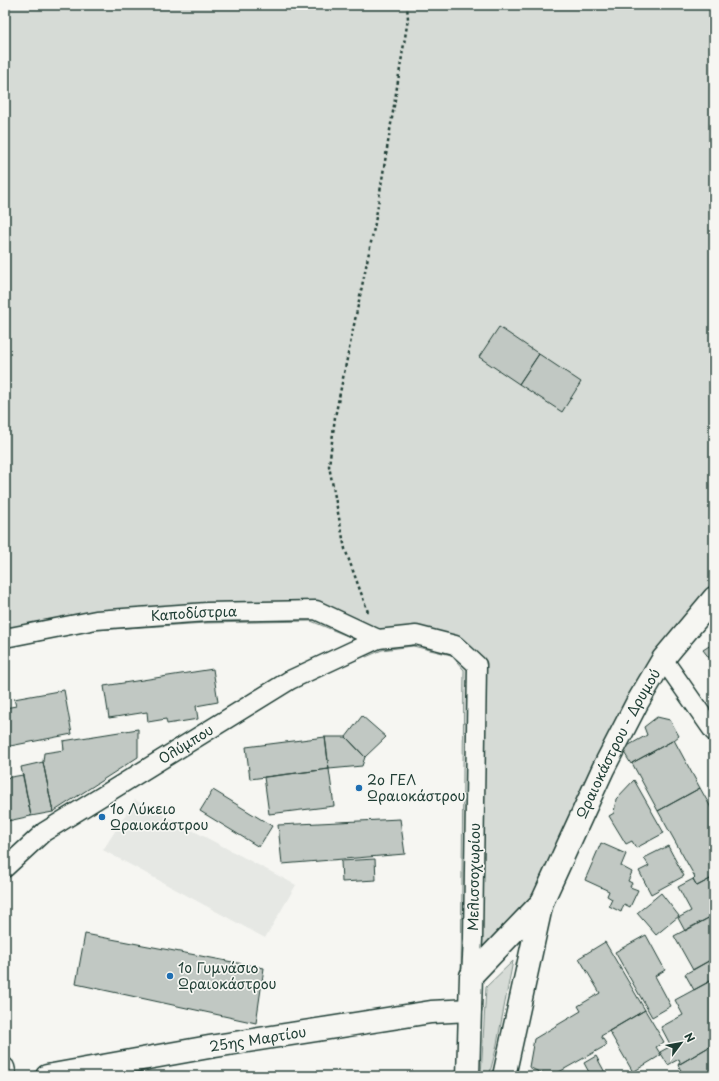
<svg xmlns="http://www.w3.org/2000/svg" width="719" height="1081" font-family="'Playpen Sans',sans-serif">
<rect width="100%" height="100%" fill="#f6f6f2"/>
<filter id="ink" filterUnits="userSpaceOnUse"><feTurbulence type="fractalNoise" baseFrequency=".025" numOctaves="2"/><feDisplacementMap in="SourceGraphic" scale="8" xChannelSelector="R" yChannelSelector="G"/><feConvolveMatrix kernelMatrix="1 2 1 2 8 2 1 2 1" color-interpolation-filters="sRGB"/></filter>
<g filter="url(#ink)">
<!-- built -->
<path fill="#e6e8e4" d="M 135,800 L 296,885 L 265,938 L 103,850 Z"/>
<!-- green -->
<path fill="#d6dbd6" stroke="#7a8c85" d="M 5,5 L 714,5 L 714,598 L 663,659 L 542,902 L 461,979 L 464,670 L 451,655 L 413,646 L 382,650 L 366,657 L 357,640 L 311,621 L 206,623 L 97,630 L 5,644 Z
M 513,961 L 496,1049 L 489,1076 L 481,1076 L 486,987 Z"/>
<!-- building -->
<path fill="#c1c8c3" stroke="#1f3d34" d="M 499,327 L 539,354 L 519,384 L 479,357 Z
M 539,354 L 581,382 L 562,412 L 519,384 Z
M 714,643 L 714,657 L 710,659 L 703,650 Z
M 213,669 L 218,702 L 196,706 L 198,719 L 167,724 L 166,719 L 148,722 L 147,712 L 109,718 L 104,686 Z
M 64,690 L 72,734 L 5,747 L 5,708 L 16,706 L 14,699 Z
M 362,716 L 386,737 L 365,757 L 346,737 Z
M 657,717 L 670,720 L 679,736 L 674,740 L 632,763 L 631,764 L 622,749 L 647,735 L 644,727 Z
M 138,729 L 138,757 L 53,812 L 43,762 L 44,753 L 64,750 L 63,741 Z
M 325,737 L 329,769 L 250,779 L 246,747 Z
M 325,737 L 346,737 L 365,757 L 362,766 L 329,769 Z
M 674,740 L 700,788 L 658,811 L 632,763 Z
M 43,762 L 53,812 L 31,816 L 21,767 Z
M 329,769 L 334,806 L 269,814 L 264,777 Z
M 23,775 L 31,816 L 8,821 L 5,807 L 5,778 Z
M 634,780 L 664,833 L 636,848 L 632,841 L 626,844 L 609,816 L 614,813 L 616,799 Z
M 700,788 L 714,813 L 714,877 L 697,886 L 693,879 L 695,877 L 658,811 Z
M 213,790 L 272,826 L 259,847 L 200,811 Z
M 400,819 L 405,854 L 282,864 L 278,825 Z
M 601,843 L 626,854 L 621,866 L 632,872 L 628,881 L 632,883 L 630,887 L 638,890 L 630,907 L 624,904 L 621,912 L 609,906 L 612,899 L 607,896 L 609,891 L 585,880 Z
M 668,846 L 684,876 L 651,894 L 639,871 L 649,866 L 644,858 Z
M 375,859 L 376,880 L 342,882 L 341,861 Z
M 714,877 L 714,915 L 685,931 L 678,918 L 691,911 L 678,887 L 693,879 L 697,886 Z
M 661,893 L 679,916 L 656,935 L 637,913 Z
M 714,915 L 714,958 L 693,970 L 674,936 Z
M 85,934 L 264,968 L 256,1023 L 76,984 Z
M 646,935 L 665,970 L 655,976 L 671,1006 L 652,1017 L 615,952 Z
M 605,942 L 645,1010 L 601,1036 L 607,1045 L 552,1076 L 547,1076 L 529,1067 L 534,1039 L 581,1011 L 578,1006 L 600,993 L 579,958 Z
M 714,958 L 714,979 L 694,990 L 685,974 Z
M 714,979 L 714,1044 L 678,1065 L 680,1062 L 679,1059 L 668,1065 L 660,1052 L 671,1046 L 661,1027 L 683,1015 L 675,1000 Z
M 645,1010 L 664,1042 L 656,1047 L 661,1055 L 633,1072 L 609,1031 Z
M 714,1044 L 714,1076 L 684,1076 L 678,1065 Z
M 596,1056 L 607,1076 L 591,1076 L 584,1063 Z"/>
<g fill="none" stroke-linecap="round" stroke-linejoin="round">
<defs>
<g id="minor">
<path id="s1" d="M 5,638 L 96,620 L 207,612 L 316,610 L 378,639"/>
<path d="M 663,659 L 714,732"/>
<path id="s2" d="M 5,868 L 44,832 L 290,680 L 378,639 L 416,635 L 455,645 L 477,665 L 473,939 L 471,976"/>
<path d="M 5,1067 L 7,1076"/>
</g>
<g id="tertiary">
<path id="s3" d="M 47,1076 L 209,1047 L 431,1012 L 470,1010"/>
</g>
<g id="secondary">
<path d="M 468,1076 L 471,976 L 542,902"/>
<path id="s4" d="M 504,1076 L 542,902 L 603,769 L 637,703 L 663,659 L 714,598"/>
</g>
</defs>
<!-- minor casing -->
<use href="#minor" stroke="#1f3d34" stroke-width="21"/>
<!-- tertiary casing -->
<use href="#tertiary" stroke="#1f3d34" stroke-width="25"/>
<!-- secondary casing -->
<use href="#secondary" stroke="#1f3d34" stroke-width="25"/>
<!-- path -->
<path stroke="#1f3d34" stroke-width="2.5" stroke-dasharray="3 3" stroke-linecap="butt" d="M 368,612 L 345,549 L 329,466 L 335,417 L 375,223 L 408,19 L 407,5"/>
<!-- minor -->
<use href="#minor" stroke="#f6f6f2" stroke-width="18"/>
<!-- tertiary -->
<use href="#tertiary" stroke="#f6f6f2" stroke-width="22"/>
<!-- secondary -->
<use href="#secondary" stroke="#f6f6f2" stroke-width="22"/>
</g>
</g>
<!-- markers -->
<g fill="#1f6fb2" stroke="#f6f6f2" stroke-width="1.5">
<circle cx="359" cy="788" r="4"/>
<circle cx="102" cy="817" r="4"/>
<circle cx="170" cy="976" r="4"/>
</g>
<g text-anchor="middle" stroke-width="3.5" stroke-linejoin="round" paint-order="stroke">
<!-- street labels -->
<g font-size="14" fill="#1f3d34" stroke="#f6f6f2">
<text dy="5" stroke="none"><textPath href="#s1" startOffset="191">Καποδίστρια</textPath></text>
<text dy="5" stroke="none"><textPath href="#s4" startOffset="354">Ωραιοκάστρου - Δρυμού</textPath></text>
<text dy="5" stroke="none"><textPath href="#s2" startOffset="220">Ολύμπου</textPath></text>
<text transform="translate(474 877) rotate(-89)" y="5">Μελισσοχωρίου</text>
<text dy="5" stroke="none"><textPath href="#s3" startOffset="214">25ης Μαρτίου</textPath></text>
</g>
<!-- poi labels -->
<g font-size="14" fill="#1f3d34" stroke="#f6f6f2" text-anchor="start">
<text x="367" y="785">2o ΓΕΛ<tspan x="367" dy="16">Ωραιοκάστρου</tspan></text>
<text x="110" y="814">1ο Λύκειο<tspan x="110" dy="16">Ωραιοκάστρου</tspan></text>
<text x="178" y="973">1o Γυμνάσιο<tspan x="178" dy="16">Ωραιοκάστρου</tspan></text>
</g>
</g>
<!-- margin -->
<rect width="719" height="1081" fill="none" stroke="#f6f6f2" stroke-width="20"/>
<rect x="10" y="10" width="699" height="1061" fill="none" stroke="#1f3d34" stroke-width="1.5" filter="url(#ink)"/>
<!-- north arrow -->
<g transform="translate(681 1043) rotate(58)" stroke="#f6f6f2" stroke-width="3" paint-order="stroke">
<path d="M0-3L7 15L0 10L-7 15Z" fill="#1f3d34"/>
<text y="-6" font-size="11" font-weight="bold" text-anchor="middle" fill="#1f3d34">N</text>
</g>
</svg>
